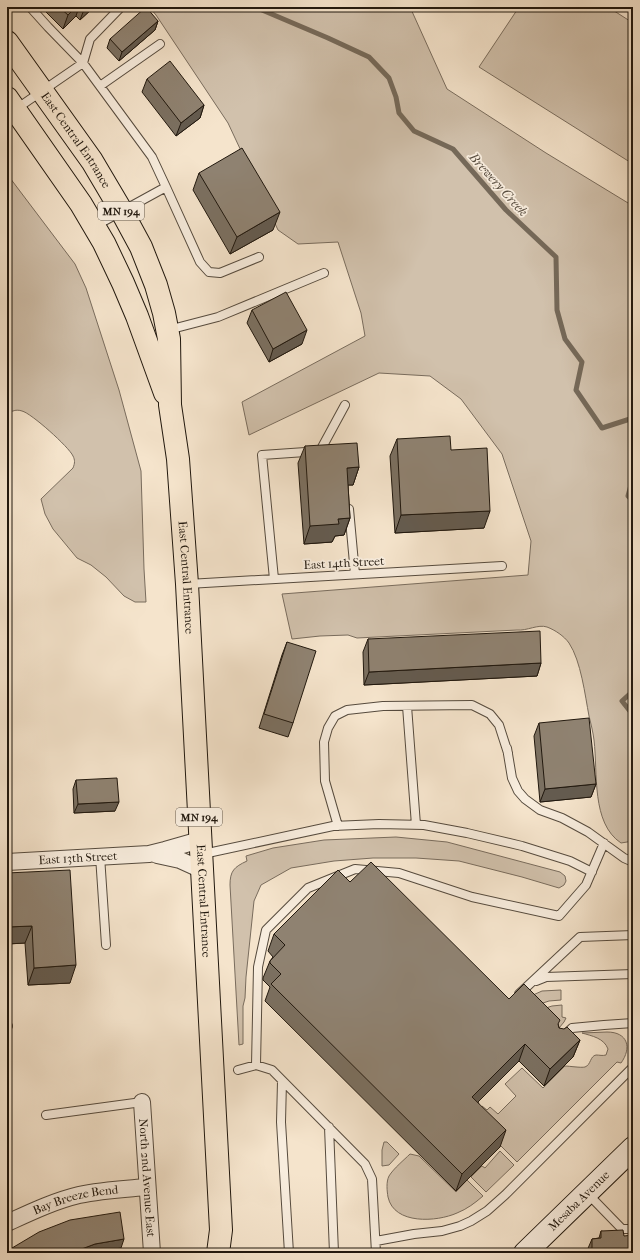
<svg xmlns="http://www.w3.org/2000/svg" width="640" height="1260" font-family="'IM FELL French Canon',serif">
<rect width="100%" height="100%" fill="#f5e4cc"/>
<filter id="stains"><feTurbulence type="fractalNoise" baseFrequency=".005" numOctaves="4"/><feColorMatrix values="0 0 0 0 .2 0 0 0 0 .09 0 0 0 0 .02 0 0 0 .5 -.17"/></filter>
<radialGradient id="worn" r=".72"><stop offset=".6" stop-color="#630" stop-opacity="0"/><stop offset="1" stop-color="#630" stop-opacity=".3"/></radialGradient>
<!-- green -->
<path fill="#d1c1ac" stroke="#796c5d" d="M 149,7 L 410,7 L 447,89 L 546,153 L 633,206 L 633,841 L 621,843 C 591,823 598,773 594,740 C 593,732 591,724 589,716 C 585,695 581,661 569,643 C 564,636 555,630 547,627 C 538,624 527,631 517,630 L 357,638 L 348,635 L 320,636 L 292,639 L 282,594 L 528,575 L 531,541 L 502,454 L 461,399 L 430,376 L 379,373 L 249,435 L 242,402 L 365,336 L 361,313 L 338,242 L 298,244 L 278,230 L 228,123 L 156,15 Z
M 519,7 L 608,7 L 633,23 L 633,164 L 479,67 Z
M 7,174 L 75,264 L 86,288 L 119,390 L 141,471 L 144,569 L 146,602 L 135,602 L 124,596 L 106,577 L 91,565 L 77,558 L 53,529 L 45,514 L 41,499 L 73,468 C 75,463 75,460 73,456 C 69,447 31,413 22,411 C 16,409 12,411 7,414 Z
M 396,837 L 447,842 L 560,872 L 565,876 L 566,881 L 564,885 L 559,888 L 522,877 L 459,861 L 416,858 L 373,858 L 334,861 L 291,868 L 261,885 L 254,901 L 246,977 L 245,998 L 243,1006 L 243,1044 L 239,1045 L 230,885 C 230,871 234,867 247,861 L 246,856 L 273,848 L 324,840 Z
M 561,990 L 561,1000 L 549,1001 L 543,1003 L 533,995 L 542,991 Z
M 562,1005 L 562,1017 L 566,1018 L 564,1022 L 559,1028 L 546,1008 L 552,1006 Z
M 607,1032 C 628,1032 632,1048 621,1063 L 617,1062 L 517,1162 L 472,1117 L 482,1106 L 487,1110 L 490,1107 L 498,1114 L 516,1096 L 505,1084 L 522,1068 L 543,1088 L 565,1066 C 569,1066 581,1068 585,1067 C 591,1065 590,1056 596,1055 C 600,1055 602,1056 606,1055 L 608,1049 C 604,1038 592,1036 582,1033 Z
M 384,1142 L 387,1142 L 399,1154 L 389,1165 L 382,1166 L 382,1150 Z
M 500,1151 L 514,1165 L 486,1192 L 471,1177 L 482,1166 L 485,1168 Z
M 410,1154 L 419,1156 L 456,1192 L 467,1180 L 483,1196 C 475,1203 467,1209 457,1213 C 437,1222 394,1225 388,1197 C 387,1191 386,1182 389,1176 C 394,1168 404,1160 410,1154 Z"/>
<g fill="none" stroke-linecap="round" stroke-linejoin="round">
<!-- stream -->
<path stroke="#756959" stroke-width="5" d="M 255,7 L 328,38 L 369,57 L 389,78 L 396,97 L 399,113 L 414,131 L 453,149 L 506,210 L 556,257 L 557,310 L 565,339 L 582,362 L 576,390 L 602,428 L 630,419 L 633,423
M 633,478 L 628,496 L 633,501
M 633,691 L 622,701 L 633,715"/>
<defs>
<path id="service" d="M 30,7 L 48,27 L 83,63 L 90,39 L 121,7
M 100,86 L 160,44
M 16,109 L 83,63 L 152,157 L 166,187 L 95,226
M 166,187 L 200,262 L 209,272 L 220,273 L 259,257
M 168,330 L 218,317 L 324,273
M 349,509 L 355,574
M 274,579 L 262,455 L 320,451 L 345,405
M 188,584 L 502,566
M 407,706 L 416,825
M 507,748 L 512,778 L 518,791 L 525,799 L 540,810 L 562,818 L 588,832 L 624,858 L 633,862
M 338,826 L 325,781 L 324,742 L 328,728 L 335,716 L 347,710 L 383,706 L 472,705 L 490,714 L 499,725 L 508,753
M 203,854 L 333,826 L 379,824 L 424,825 L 467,833 L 522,846 L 570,861 L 592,872
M 100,856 L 106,945
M 536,981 L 546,977 L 633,974
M 519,994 L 580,937 L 633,935
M 7,1026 L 8,1026
M 563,1037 L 572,1028 L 604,1025 L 633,1023
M 256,1065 L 258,967 L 266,930 L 308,888 L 355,869 L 399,873 L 472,897 L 559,916 L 586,885 L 604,843
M 238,1070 L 256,1065 L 272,1070 L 365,1164 L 372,1179 L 376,1253
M 282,1081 L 281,1122 L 289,1253
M 46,1115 L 142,1102
M 329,1127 L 334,1253
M 587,1193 L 622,1229 L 633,1229
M 376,1241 L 414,1234 L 442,1231 L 460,1226 L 471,1221 L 487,1211 L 505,1195 L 633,1067"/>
<g id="minor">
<path d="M 157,855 L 180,860 L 202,870"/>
<path id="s1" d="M 7,862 L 149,854 L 165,850 L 200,840"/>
<path id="s2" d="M 142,1102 L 152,1253"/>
<path id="s3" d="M 7,1223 C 31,1212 54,1201 79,1195 C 102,1190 125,1189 147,1187"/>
</g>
<g id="secondary">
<path id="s4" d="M 525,1253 L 633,1148"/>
</g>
<g id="trunk">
<path id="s5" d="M 7,42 L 92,161 L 121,210 L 141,247 L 156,285 L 164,313 L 169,339 L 170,405 L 178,459 L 187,584 L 221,1230 L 218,1253"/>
<path d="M 7,98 L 81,204 L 104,243 L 123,283 L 137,316 L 165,393"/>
</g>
</defs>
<!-- service casing -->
<use href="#service" stroke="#564b3e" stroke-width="10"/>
<!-- minor casing -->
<use href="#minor" stroke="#564b3e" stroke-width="18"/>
<!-- secondary casing -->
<use href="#secondary" stroke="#21180e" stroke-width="24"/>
<!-- trunk casing -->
<use href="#trunk" stroke="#21180e" stroke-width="24"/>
<!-- service -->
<use href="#service" stroke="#f8edde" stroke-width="8"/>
<!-- minor -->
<use href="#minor" stroke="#f8edde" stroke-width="16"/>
<!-- secondary -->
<use href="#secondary" stroke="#f8edde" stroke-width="22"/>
<!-- trunk -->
<use href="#trunk" stroke="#f5e4cc" stroke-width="22"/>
</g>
<!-- wall -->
<path fill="#7b7061" stroke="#21180e" d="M 43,7 L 94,7 L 80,20 L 76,16 L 63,29 L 43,9 Z
M 158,21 L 155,30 L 119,61 L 107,48 L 110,39 Z
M 147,79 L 204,105 L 200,118 L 176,136 L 142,92 Z
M 199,173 L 273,230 L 230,254 L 193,190 Z
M 252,310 L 302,344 L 269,362 L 247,323 Z
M 397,439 L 451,450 L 484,528 L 395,533 L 390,456 Z
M 305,446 L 359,467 L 353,485 L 348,485 L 350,518 L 344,535 L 335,536 L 332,542 L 304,544 L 298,463 Z
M 368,639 L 541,663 L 537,676 L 364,685 L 363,652 Z
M 287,642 L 293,723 L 288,737 L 259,728 L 282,655 Z
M 539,723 L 596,784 L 591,797 L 540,802 L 534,736 Z
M 76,780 L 115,811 L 74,813 L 73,789 Z
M 7,873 L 70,983 L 28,985 L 25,943 L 7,944 Z
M 350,882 L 509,999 L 558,1024 L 559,1028 L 580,1040 L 573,1057 L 544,1086 L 519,1061 L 478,1102 L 500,1147 L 456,1191 L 265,1001 L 270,987 L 263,980 L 263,978 L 270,961 L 273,957 L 268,951 L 274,934 Z
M 601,1231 L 624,1236 L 633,1253 L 586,1253 L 592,1239 L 599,1238 Z"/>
<!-- shaded-wall -->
<path fill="#645b4f" stroke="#21180e" d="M 76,7 L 79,7 L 76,16 L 63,29 L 68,15 Z
M 85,7 L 94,7 L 80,20 Z
M 158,21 L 155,30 L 119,61 L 122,52 Z
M 204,105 L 200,118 L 176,136 L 181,123 Z
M 280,212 L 273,230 L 230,254 L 237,237 Z
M 307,330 L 302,344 L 269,362 L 273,349 Z
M 359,467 L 353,485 L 341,485 L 347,468 Z
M 490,511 L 484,528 L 395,533 L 401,515 Z
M 350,518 L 344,535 L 335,536 L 332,542 L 304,544 L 310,526 L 338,519 Z
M 541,663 L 537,676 L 364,685 L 369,672 Z
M 596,784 L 591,797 L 540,802 L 545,789 Z
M 119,802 L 115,811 L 74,813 L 78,804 Z
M 32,926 L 25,943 L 7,944 L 7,927 Z
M 76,965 L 70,983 L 28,985 L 34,968 Z
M 580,1040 L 573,1057 L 544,1086 L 550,1069 Z
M 525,1044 L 519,1061 L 466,1114 L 472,1097 Z
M 506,1130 L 500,1147 L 456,1191 L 462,1174 Z
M 124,1239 L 121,1248 L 91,1253 L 71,1253 L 95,1244 Z"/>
<!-- building -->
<path fill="#8f8271" stroke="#21180e" d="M 59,7 L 76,7 L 68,15 Z
M 146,7 L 158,21 L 122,52 L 110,39 Z
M 170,61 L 204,105 L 181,123 L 147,79 Z
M 242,148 L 280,212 L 237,237 L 199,173 Z
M 286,292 L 307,330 L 273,349 L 252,310 Z
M 450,436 L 451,450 L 487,448 L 490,511 L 401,515 L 397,439 Z
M 357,443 L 359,467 L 347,468 L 350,518 L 338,519 L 339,524 L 310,526 L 305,446 Z
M 540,631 L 541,663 L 369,672 L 368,639 Z
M 287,642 L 316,651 L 293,723 L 264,714 Z
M 589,718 L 596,784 L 545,789 L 539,723 Z
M 117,778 L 119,802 L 78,804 L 76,780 Z
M 371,862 L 509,999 L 524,984 L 560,1020 L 558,1024 L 559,1028 L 564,1029 L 567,1027 L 580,1040 L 550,1069 L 525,1044 L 472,1097 L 506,1130 L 462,1174 L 271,984 L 281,974 L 270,963 L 270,961 L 285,945 L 274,934 L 338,870 L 350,882 Z
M 70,870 L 76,965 L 34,968 L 32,926 L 7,927 L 7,873 Z
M 120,1212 L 124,1239 L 95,1244 L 71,1253 L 7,1253 L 7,1251 L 39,1232 L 70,1220 Z
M 623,1230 L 624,1236 L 633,1235 L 633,1253 L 592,1253 L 592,1239 L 601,1238 L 601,1231 Z"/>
<g text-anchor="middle" stroke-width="3.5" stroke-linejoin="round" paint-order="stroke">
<!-- shield labels -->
<g fill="#f8edde" stroke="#62584c" stroke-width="1">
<rect x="98" y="202" width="46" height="18" rx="3"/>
<rect x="176" y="808" width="46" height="18" rx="3"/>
</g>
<g font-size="11" font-weight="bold" fill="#21180e">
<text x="121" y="215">MN 194</text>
<text x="199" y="821">MN 194</text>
</g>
<!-- street labels -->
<g font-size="12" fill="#21180e" stroke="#f8edde">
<text dy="4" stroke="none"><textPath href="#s5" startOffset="120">East Central Entrance</textPath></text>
<text transform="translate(344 563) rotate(-3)" y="4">East 14th Street</text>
<text dy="4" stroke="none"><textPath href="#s5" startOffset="581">East Central Entrance</textPath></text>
<text dy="4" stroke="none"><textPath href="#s1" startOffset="71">East 13th Street</textPath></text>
<text dy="4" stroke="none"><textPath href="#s5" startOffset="905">East Central Entrance</textPath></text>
<text dy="4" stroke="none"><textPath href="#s2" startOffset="76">North 2nd Avenue East</textPath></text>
<text dy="4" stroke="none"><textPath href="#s4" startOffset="75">Mesaba Avenue</textPath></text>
<text dy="4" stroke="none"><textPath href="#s3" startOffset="73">Bay Breeze Bend</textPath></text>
</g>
<!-- water labels -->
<g font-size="13" font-style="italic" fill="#594e40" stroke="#f8edde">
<text transform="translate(499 184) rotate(48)" y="5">Brewery Creek</text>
</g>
</g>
<!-- margin -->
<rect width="640" height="1260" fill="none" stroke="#f5e4cc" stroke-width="24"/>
<rect x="8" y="8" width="624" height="1244" fill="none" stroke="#21180e" stroke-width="2"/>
<rect x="12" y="12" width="616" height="1236" fill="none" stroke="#21180e"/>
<rect width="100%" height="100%" filter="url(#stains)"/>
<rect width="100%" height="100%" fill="url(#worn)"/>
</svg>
